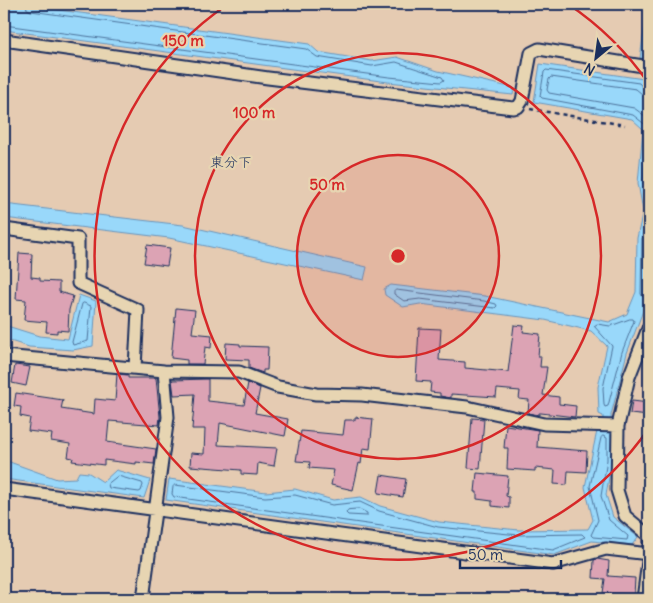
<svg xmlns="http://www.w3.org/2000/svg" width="653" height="603" font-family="Delius,'Klee One',sans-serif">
<rect width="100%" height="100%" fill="#e5cbb2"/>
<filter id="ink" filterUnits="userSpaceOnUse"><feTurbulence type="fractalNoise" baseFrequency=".02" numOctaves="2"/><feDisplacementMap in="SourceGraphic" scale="10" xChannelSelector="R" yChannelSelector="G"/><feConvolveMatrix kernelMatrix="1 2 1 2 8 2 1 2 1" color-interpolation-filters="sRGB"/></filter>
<g filter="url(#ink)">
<!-- water -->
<path fill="#99d8fa" stroke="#6794bc" d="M 4,4 L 14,4 L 309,44 L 318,52 L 372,61 L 397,57 L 438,71 L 514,88 L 513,95 L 388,82 L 4,30 Z
M 648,4 L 649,49 L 648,59 L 640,58 Z
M 540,64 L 644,79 L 649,88 L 649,295 L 627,353 L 611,415 L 612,460 L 606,495 L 613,517 L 638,537 L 632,545 L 592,541 L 554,555 L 166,500 L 169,479 L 266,492 L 295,489 L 333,500 L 361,497 L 380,506 L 439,522 L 519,530 L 588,529 L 593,520 L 585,487 L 597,431 L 603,431 L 603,416 L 599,414 L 598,387 L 607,346 L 591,331 L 545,320 L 420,304 L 403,307 L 385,295 L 384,289 L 391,285 L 485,296 L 609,322 L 627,314 L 636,292 L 637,238 L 643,211 L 638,183 L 643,129 L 632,119 L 534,102 Z
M 4,204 L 183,225 L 367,267 L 364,280 L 169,238 L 4,218 Z
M 79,295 L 96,301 L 93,346 L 73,350 L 29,347 L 4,339 L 4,325 L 39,336 L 68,339 Z
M 4,460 L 57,479 L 76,478 L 79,472 L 89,473 L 103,482 L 116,470 L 150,480 L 144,498 L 4,479 Z"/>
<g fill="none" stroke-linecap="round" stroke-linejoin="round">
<!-- shore -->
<path stroke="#4d739c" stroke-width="1" d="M 4,25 L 389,77 L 441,82 L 444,80 L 442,77 L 396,62 L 372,66 L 317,57 L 306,49 L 31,11 L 27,9 L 26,4
M 649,90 L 644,89 L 639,83 L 546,70 L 544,72 L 540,96 L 542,98 L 633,115 L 647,126 L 643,182 L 648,212 L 642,238 L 641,294 L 643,297 L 649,296
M 649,96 L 642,94 L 636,89 L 551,77 L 549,79 L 547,90 L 549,93 L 634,108 L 649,119
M 649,233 L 647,287 L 649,289
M 396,290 L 484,301 L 496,304 L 497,306 L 495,308 L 420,299 L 404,301 L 394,294 L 394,292 Z
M 84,303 L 91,306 L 88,341 L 73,345 L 72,342 L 82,304 Z
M 630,319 L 633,319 L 634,321 L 622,352 L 608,406 L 605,407 L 604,405 L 603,388 L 612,346 L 594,326 L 597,324 L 610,326 Z
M 603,436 L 607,438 L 607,460 L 601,496 L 609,520 L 628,536 L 627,540 L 593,537 L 591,535 L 598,520 L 590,486 L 601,438 Z
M 118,476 L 142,483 L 143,485 L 141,491 L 139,492 L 109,488 L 108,484 Z
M 175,485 L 265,497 L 295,495 L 332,505 L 360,502 L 379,511 L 438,527 L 519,535 L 582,534 L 585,537 L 553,550 L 174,497 L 172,494 L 173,487 Z
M 359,509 L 367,513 L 367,516 L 348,515 L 346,513 L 348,510 Z"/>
</g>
<!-- building -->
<path fill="#dca3b4" stroke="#1b2f5e" d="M 147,245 L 170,248 L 167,266 L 144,263 Z
M 19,253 L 32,254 L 31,277 L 40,278 L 40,281 L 59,282 L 59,292 L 73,296 L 69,310 L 68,331 L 57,330 L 57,333 L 46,332 L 47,322 L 24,320 L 26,300 L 16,299 Z
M 176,308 L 195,310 L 192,333 L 212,335 L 211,348 L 205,347 L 203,364 L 187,364 L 187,360 L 171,358 Z
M 514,325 L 524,326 L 523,332 L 540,334 L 538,356 L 541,356 L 540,367 L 547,367 L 543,395 L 559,397 L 559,404 L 576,406 L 575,417 L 541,413 L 539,413 L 539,415 L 528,413 L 529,400 L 519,399 L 520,391 L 497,389 L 496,397 L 451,394 L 451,398 L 440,396 L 440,393 L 430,392 L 431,382 L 416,381 L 419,328 L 441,329 L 439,360 L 465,362 L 465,368 L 508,372 Z
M 226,343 L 240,344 L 240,346 L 268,347 L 267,370 L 263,370 L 263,373 L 249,368 L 249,360 L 225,359 Z
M 15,365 L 30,367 L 26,386 L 12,383 Z
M 117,374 L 128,375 L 128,378 L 156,378 L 160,417 L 159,425 L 109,421 L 107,442 L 156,449 L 154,464 L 136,462 L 136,464 L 104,460 L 104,465 L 72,461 L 73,458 L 68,457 L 70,444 L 51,441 L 52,434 L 28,431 L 30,418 L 20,416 L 21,407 L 14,406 L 16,393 L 63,400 L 61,409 L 94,414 L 95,399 L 115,401 Z
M 208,379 L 208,401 L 244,405 L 248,383 L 260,388 L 255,413 L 288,419 L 285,436 L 220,423 L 218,445 L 277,448 L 274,466 L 258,463 L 257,475 L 241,474 L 241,470 L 190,466 L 191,453 L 204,454 L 205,429 L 192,429 L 195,394 L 174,395 L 172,380 Z
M 632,401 L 649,403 L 649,416 L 630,414 Z
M 355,417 L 373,419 L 370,449 L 363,448 L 361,464 L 359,463 L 353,490 L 331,485 L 334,470 L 309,468 L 310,462 L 296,461 L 301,431 L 343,435 L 345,420 L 355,420 Z
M 472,418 L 484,419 L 480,469 L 468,468 Z
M 506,425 L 538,430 L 537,447 L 587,451 L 586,472 L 568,471 L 567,485 L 554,484 L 555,470 L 535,468 L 535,471 L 507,469 L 508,448 L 504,448 Z
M 477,473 L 508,476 L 506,496 L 509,497 L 509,508 L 492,506 L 492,501 L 477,499 L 477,492 L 475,492 Z
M 381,475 L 406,479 L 403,497 L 378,493 Z
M 597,559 L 609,561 L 608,576 L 635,578 L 634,595 L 603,593 L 605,579 L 593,578 L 594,560 Z"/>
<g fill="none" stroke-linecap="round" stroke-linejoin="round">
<defs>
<path id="street" d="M 4,40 L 268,78 L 513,108 L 518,107 L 522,101 L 531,53 L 539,49 L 649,67
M 4,229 L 78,239 L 78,283 L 138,310 L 135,368
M 4,356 L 164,371 L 239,372 L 278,387 L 316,394 L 362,395 L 467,407 L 544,424 L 618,426
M 4,489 L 553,564 L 606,549 L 649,554
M 143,599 L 168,417 L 164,371
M 643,599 L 649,554 L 649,536 L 625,516 L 617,490 L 618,426 L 629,377 L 649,326"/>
</defs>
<!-- street casing -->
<use href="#street" stroke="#1b2f5e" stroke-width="15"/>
<!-- path -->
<path stroke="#1b2f5e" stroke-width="2.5" stroke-dasharray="4 4" stroke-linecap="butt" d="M 530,109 L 625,125"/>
<!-- street -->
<use href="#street" stroke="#e7d5b2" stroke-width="11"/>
</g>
</g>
<!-- distance rings -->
<circle cx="398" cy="256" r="101" fill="#d62828" fill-opacity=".12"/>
<g fill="none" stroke="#d62828" stroke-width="2.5">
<circle cx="398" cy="256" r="101"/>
<circle cx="398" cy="256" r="203"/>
<path d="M649 428A304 304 0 1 1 228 4M568 4A304 304 0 0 1 649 84"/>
</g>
<g text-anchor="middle" stroke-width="4.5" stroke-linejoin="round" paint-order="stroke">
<!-- neighbourhood labels -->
<g font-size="14" fill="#1b2f5e" stroke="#e7d5b2">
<text x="231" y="167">東分下</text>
</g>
</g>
<circle cx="398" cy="256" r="8" fill="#d62828" stroke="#e7d5b2" stroke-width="2.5"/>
<g font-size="15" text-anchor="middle" font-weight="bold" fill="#d62828" stroke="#e7d5b2" stroke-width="4.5" stroke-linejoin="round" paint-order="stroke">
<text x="183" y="46">150 m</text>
<text x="254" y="118">100 m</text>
<text x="327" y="190">50 m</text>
</g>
<!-- margin -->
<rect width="653" height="603" fill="none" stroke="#e7d5b2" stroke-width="20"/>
<rect x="10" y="10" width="633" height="583" fill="none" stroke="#1b2f5e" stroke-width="2" filter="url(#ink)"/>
<!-- north arrow -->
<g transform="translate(596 58) rotate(209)" stroke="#e7d5b2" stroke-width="4" paint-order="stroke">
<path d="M0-4L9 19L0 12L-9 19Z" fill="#1b2f5e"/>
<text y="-8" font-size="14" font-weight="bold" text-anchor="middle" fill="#1b2f5e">N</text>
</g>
<!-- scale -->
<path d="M460 560v8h101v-8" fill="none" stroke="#1b2f5e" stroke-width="2.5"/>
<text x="468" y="560" font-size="15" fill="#1b2f5e" stroke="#e7d5b2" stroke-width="4" paint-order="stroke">50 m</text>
</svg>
